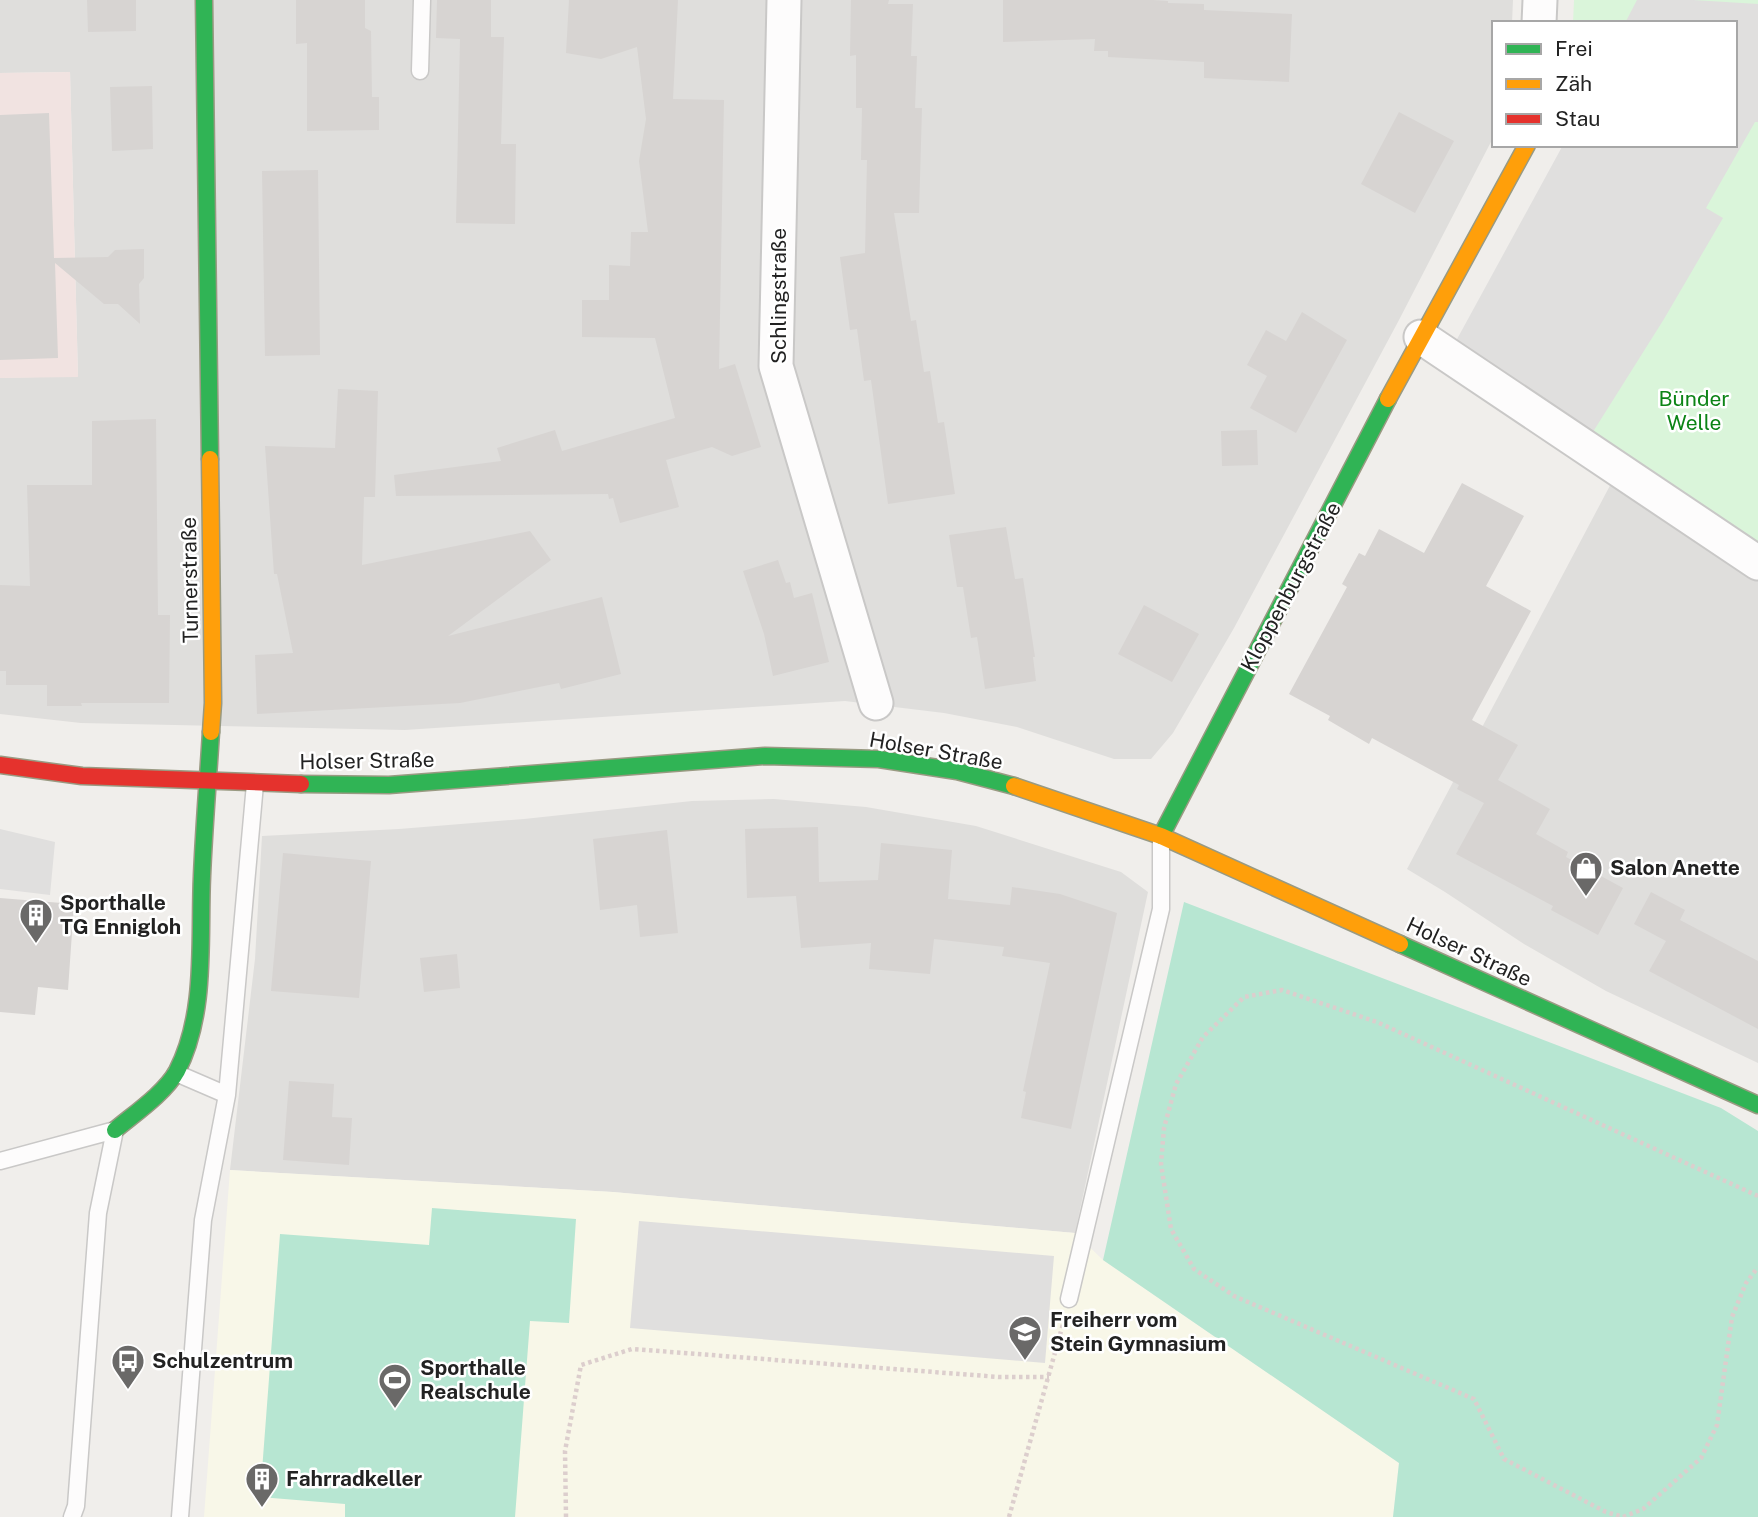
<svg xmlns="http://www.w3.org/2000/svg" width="1758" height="1517" font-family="'Public Sans',sans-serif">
<rect width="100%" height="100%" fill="#f0eeeb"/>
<!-- residential -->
<path fill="#dfdedc" d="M 0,0 L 1513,0 L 1512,23 L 1494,23 L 1494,136 L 1399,320 L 1234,628 L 1173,733 L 1151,759 L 1114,759 L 1017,727 L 944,713 L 845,701 L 405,730 L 81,723 L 0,714 L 0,378 L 78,376 L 70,72 L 0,73 Z
M 1614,478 L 1758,574 L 1758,1063 L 1606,991 L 1524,944 L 1445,892 L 1407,869 Z
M 774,799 L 866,807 L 976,826 L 1121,872 L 1148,892 L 1075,1233 L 613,1192 L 230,1170 L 255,959 L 262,836 L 399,829 L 524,819 L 692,801 Z"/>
<!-- commercial -->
<path fill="#f1e3e1" d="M 70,72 L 78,377 L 0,378 L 0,73 Z"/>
<!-- education -->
<path fill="#f8f7e8" d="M 230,1170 L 613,1192 L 1075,1233 L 1103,1260 L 1399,1463 L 1393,1517 L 204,1517 Z"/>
<!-- park -->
<path fill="#daf5da" d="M 1574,0 L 1758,0 L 1758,546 L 1591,435 L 1563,145 L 1735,145 L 1735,23 L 1573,23 Z"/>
<!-- pitch -->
<path fill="#b7e6d2" d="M 1184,902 L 1721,1108 L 1758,1131 L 1758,1517 L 1393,1517 L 1399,1463 L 1103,1260 Z
M 432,1208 L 576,1219 L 569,1323 L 530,1321 L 515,1517 L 345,1517 L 345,1504 L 260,1497 L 280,1234 L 429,1245 Z"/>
<!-- parking -->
<path fill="#e0dfde" d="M 1637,0 L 1693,0 L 1758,4 L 1758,122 L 1755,122 L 1706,208 L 1723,218 L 1664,319 L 1591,435 L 1456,341 L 1563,145 L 1735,145 L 1735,23 L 1625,23 Z
M 0,829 L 55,842 L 50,895 L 0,889 Z
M 639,1221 L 1054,1256 L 1045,1363 L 630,1328 Z"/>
<!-- building -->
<path fill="#d7d4d2" d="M 87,0 L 136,0 L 136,31 L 88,32 Z
M 296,0 L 365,0 L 365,28 L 371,31 L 372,97 L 379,97 L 379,130 L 307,131 L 307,43 L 296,44 Z
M 437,0 L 491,0 L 491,37 L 504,37 L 501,144 L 516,144 L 515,224 L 456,223 L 460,39 L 436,38 Z
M 569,0 L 678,0 L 673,99 L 724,100 L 719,369 L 735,364 L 761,447 L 732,456 L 712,447 L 666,460 L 679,507 L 620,523 L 613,498 L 609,499 L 608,494 L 396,496 L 394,475 L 501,461 L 497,448 L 555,430 L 562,451 L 675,418 L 655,338 L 582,337 L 582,300 L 609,300 L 609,265 L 630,266 L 631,232 L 648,232 L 639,161 L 646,119 L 637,47 L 601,59 L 566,53 Z
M 851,0 L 889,0 L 888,4 L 913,4 L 911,56 L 917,56 L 915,108 L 922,108 L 919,213 L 894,213 L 911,321 L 916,320 L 924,372 L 930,371 L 938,423 L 944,422 L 955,494 L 888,504 L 871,380 L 864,381 L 857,329 L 850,330 L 840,257 L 865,253 L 867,160 L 861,160 L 862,108 L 856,108 L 856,55 L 850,56 Z
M 1003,0 L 1153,0 L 1168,1 L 1168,3 L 1204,4 L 1204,10 L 1292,14 L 1289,82 L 1204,78 L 1204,62 L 1108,57 L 1108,51 L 1094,51 L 1095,39 L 1003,42 Z
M 152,86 L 153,149 L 112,151 L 110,87 Z
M 1399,112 L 1454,141 L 1415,213 L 1361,184 Z
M 49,113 L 54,258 L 108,257 L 115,250 L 144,249 L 144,278 L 139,284 L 140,324 L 118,304 L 104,304 L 55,263 L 58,358 L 0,360 L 0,115 Z
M 318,170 L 320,355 L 265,356 L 262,171 Z
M 1302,312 L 1347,340 L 1296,433 L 1250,408 L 1267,376 L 1247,365 L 1266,330 L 1286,341 Z
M 338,389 L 378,391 L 375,497 L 364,497 L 362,565 L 530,531 L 551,560 L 448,636 L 602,597 L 621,674 L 561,689 L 559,683 L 460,703 L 257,714 L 255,655 L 293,653 L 277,574 L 274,574 L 265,446 L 335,448 Z
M 156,419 L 158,615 L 170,615 L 169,703 L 81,703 L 82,706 L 47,706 L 47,685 L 6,685 L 6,671 L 0,671 L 0,585 L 30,586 L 27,485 L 92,485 L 92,421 Z
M 1257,430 L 1258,465 L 1222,466 L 1221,431 Z
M 1462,483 L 1524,516 L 1486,586 L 1531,611 L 1472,720 L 1518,745 L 1498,780 L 1550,809 L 1536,834 L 1568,852 L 1566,857 L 1623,888 L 1598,935 L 1551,910 L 1553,906 L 1456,854 L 1484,803 L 1457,789 L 1459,785 L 1372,738 L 1369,744 L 1328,720 L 1330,716 L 1289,694 L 1347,587 L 1342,584 L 1359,553 L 1365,556 L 1379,529 L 1424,553 Z
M 1006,527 L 1015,579 L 1023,578 L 1035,657 L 1033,657 L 1036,681 L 985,689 L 977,637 L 971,638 L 963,587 L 957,587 L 949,535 Z
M 778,560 L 786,583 L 790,582 L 794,598 L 812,593 L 829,662 L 773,676 L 764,634 L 743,571 Z
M 1144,605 L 1199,634 L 1172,682 L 1118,654 Z
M 818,827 L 819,882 L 878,880 L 881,843 L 952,850 L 948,899 L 1010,905 L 1012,887 L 1060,894 L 1117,913 L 1071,1129 L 1021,1118 L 1026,1092 L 1023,1091 L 1050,963 L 1002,956 L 1004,947 L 934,939 L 930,974 L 869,969 L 871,943 L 801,948 L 796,896 L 747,898 L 745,829 Z
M 667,830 L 678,933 L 640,937 L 637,905 L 600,910 L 593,839 Z
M 283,853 L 371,861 L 359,998 L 271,991 Z
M 1651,892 L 1685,910 L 1680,920 L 1758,961 L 1758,1029 L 1649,971 L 1666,941 L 1634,924 Z
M 0,898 L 74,904 L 68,990 L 38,987 L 35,1015 L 0,1012 Z
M 457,954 L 460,988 L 424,992 L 420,958 Z
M 289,1081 L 334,1084 L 332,1117 L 352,1118 L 349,1165 L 283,1160 Z"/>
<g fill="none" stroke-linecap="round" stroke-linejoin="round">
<defs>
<path id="lane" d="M 420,71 L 422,0
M 176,1073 L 227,1095
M 0,1161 L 115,1130 L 98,1213 L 76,1506 L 72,1517
M 1069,1299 L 1161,909 L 1161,836
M 180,1517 L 203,1220 L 227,1095 L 255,784"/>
<path id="street" d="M 784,0 L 776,366 L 876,703
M 1539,23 L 1540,0
M 1421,337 L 1758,563"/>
<path id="fast" d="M 204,0 L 210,459
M 301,784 L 389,785 L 765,756 L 879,759 L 957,771 L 1014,786
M 1161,836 L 1388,399
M 1400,944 L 1758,1105
M 115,1130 C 134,1114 165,1093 177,1071 C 207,1013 199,940 202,876 C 204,828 208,780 211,732"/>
<path id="slow" d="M 1388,399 L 1527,145
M 210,459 L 213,703 L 211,732
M 1014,786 L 1161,836 L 1400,944"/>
<path id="jam" d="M 0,765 L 82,776 L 301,784"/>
</defs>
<!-- lane casing -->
<use href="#lane" stroke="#c9c8c7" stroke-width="19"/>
<!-- street casing -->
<use href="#street" stroke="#c9c8c7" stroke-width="37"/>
<!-- fast casing -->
<use href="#fast" stroke="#999a82" stroke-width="19"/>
<!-- slow casing -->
<use href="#slow" stroke="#999a82" stroke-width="19"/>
<!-- jam casing -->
<use href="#jam" stroke="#999a82" stroke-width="19"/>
<!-- path -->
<path stroke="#dccecd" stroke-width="4.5" stroke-dasharray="3.5 3.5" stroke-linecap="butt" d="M 1758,1196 L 1377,1022 L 1282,990 L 1244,997 L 1203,1037 L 1176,1084 L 1164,1128 L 1161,1164 L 1171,1229 L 1194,1269 L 1234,1296 L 1474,1399 L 1504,1459 L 1606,1512 L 1623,1517 L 1643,1509 L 1701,1458 L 1717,1425 L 1732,1317 L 1746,1283 L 1758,1267
M 566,1517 L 565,1451 L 581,1365 L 632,1349 L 999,1377 L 1049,1377
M 1009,1517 L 1063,1324"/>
<!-- lane -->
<use href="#lane" stroke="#fdfcfc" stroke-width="16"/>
<!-- street -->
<use href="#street" stroke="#fdfcfc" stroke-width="33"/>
<!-- fast -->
<use href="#fast" stroke="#30b455" stroke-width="16"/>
<!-- slow -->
<use href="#slow" stroke="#ff9f0a" stroke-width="16"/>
<!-- jam -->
<use href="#jam" stroke="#e5322d" stroke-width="16"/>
</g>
<!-- icons -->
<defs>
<symbol id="shop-pin" viewBox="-11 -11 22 30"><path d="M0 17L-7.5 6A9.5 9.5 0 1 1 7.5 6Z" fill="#6a6968" stroke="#fff"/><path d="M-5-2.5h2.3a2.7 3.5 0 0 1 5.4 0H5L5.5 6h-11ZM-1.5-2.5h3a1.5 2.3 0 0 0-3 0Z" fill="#fff"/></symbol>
<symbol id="building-pin" viewBox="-11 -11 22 30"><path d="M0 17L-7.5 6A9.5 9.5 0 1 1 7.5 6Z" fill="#6a6968" stroke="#fff"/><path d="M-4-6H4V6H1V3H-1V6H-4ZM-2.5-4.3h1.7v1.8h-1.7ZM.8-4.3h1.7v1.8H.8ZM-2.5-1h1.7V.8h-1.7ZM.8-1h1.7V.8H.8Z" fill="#fff"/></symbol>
<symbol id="school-pin" viewBox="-11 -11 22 30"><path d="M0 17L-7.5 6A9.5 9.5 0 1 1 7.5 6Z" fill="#6a6968" stroke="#fff"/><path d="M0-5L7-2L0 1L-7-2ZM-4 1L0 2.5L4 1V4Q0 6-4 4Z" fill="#fff"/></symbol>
<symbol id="bus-pin" viewBox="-11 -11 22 30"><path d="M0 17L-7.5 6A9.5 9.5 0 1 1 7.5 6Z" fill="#6a6968" stroke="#fff"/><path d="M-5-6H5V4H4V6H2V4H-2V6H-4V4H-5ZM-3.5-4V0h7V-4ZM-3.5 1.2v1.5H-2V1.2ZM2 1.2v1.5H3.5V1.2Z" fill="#fff"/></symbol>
<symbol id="stadium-pin" viewBox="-11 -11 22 30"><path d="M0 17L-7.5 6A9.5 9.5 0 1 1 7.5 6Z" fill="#6a6968" stroke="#fff"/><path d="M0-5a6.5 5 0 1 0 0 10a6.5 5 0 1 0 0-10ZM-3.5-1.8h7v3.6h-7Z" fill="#fff"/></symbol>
</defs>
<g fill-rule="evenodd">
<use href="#shop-pin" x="1567" y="849" width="38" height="52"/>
<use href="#building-pin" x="17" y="896" width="38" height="52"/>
<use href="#school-pin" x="1006" y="1313" width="38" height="52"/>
<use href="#bus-pin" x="109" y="1342" width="38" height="52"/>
<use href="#stadium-pin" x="376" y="1361" width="38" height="52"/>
<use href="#building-pin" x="243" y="1460" width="38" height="52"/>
</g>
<g text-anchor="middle" stroke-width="5" stroke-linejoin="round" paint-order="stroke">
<!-- street labels -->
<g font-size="21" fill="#222" stroke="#fff">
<text transform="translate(779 296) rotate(-90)" y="7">Schlingstraße</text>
<text transform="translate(190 580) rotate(-91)" y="7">Turnerstraße</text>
<text transform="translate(1291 587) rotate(-62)" y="7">Kloppenburgstraße</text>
<text transform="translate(936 751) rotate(10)" y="7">Holser Straße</text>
<text transform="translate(367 761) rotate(-1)" y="7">Holser Straße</text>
<text transform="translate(1469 952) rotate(25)" y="7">Holser Straße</text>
</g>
<!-- park labels -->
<g font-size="21" fill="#0c8416" stroke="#fff">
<text x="1694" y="406">Bünder<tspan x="1694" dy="24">Welle</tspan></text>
</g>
<!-- poi labels -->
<g font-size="21" font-weight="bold" fill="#222" stroke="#fff" text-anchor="start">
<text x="1610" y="875">Salon Anette</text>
<text x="60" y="910">Sporthalle<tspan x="60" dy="24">TG Ennigloh</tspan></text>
<text x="1050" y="1327">Freiherr vom<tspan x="1050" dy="24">Stein Gymnasium</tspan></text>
<text x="152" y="1368">Schulzentrum</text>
<text x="420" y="1375">Sporthalle<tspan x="420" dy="24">Realschule</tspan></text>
<text x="286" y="1486">Fahrradkeller</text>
</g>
</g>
<!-- legend -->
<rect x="1492" y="21" width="245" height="126" fill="#ffffff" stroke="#a7a7a7" stroke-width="2"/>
<rect x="1506" y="44" width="35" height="10" fill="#30b455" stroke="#a7a7a7" stroke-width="2"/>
<text x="1555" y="56" font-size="21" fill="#222222">Frei</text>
<rect x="1506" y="79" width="35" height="10" fill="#ff9f0a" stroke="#a7a7a7" stroke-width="2"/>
<text x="1555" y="91" font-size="21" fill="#222222">Zäh</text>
<rect x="1506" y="114" width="35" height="10" fill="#e5322d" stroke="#a7a7a7" stroke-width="2"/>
<text x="1555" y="126" font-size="21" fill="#222222">Stau</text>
</svg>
